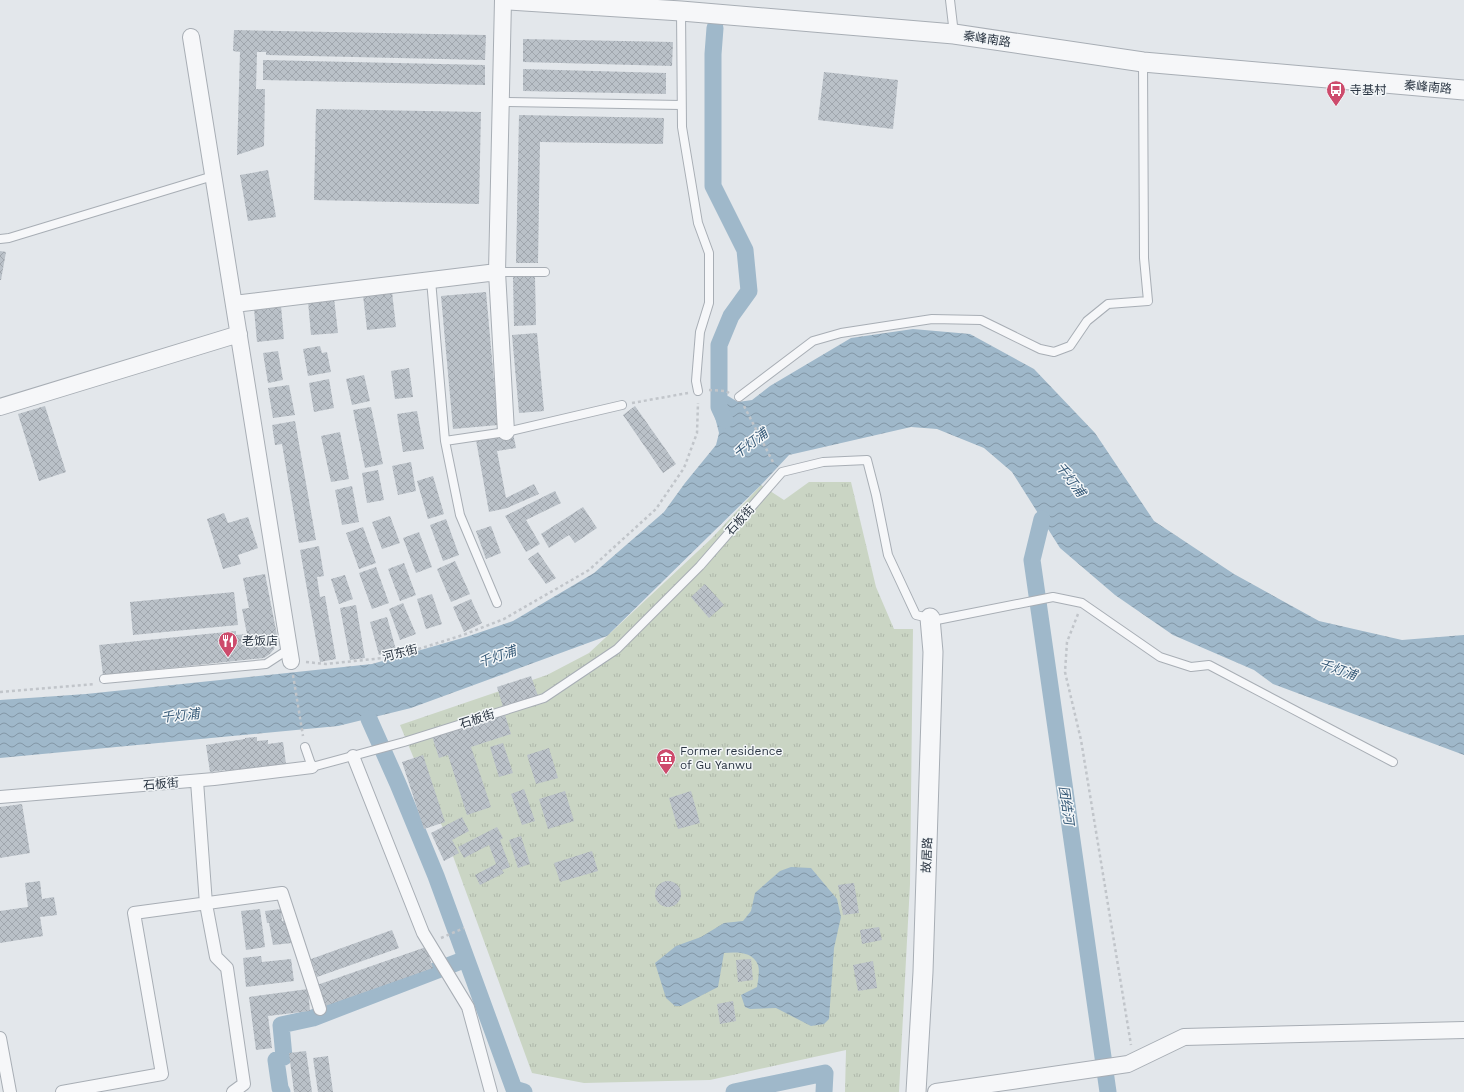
<svg xmlns="http://www.w3.org/2000/svg" width="1464" height="1092" font-family="'Work Sans','Noto Sans SC',sans-serif">
<defs>
<pattern id="grass-tufts" width="24" height="20" patternUnits="userSpaceOnUse"><rect width="24" height="20" fill="#cad5c4"/><path d="M3 7l-1-3M5 7V3M7 7l1-3M15 17l-1-3M17 17v-4M19 17l1-3" fill="none" stroke="#aeb7aa"/></pattern>
<pattern id="water-waves" width="16" height="10" patternUnits="userSpaceOnUse"><rect width="16" height="10" fill="#9fb8ca"/><path d="M0 5q4-4 8 0t8 0" fill="none" stroke="#8296a6"/></pattern>
<pattern id="building-cross-hatch" width="8" height="8" patternUnits="userSpaceOnUse"><rect width="8" height="8" fill="#bac1c8"/><path d="M0 0l8 8M0 8l8-8" fill="none" stroke="#a0a6ad"/></pattern>
</defs>
<rect width="100%" height="100%" fill="#e3e7eb"/>
<!-- grass -->
<path fill="url(#grass-tufts)" d="M 809,482 L 851,482 L 876,587 L 894,629 L 913,629 L 910,884 L 899,1092 L 845,1092 L 846,1050 L 710,1080 L 584,1083 L 532,1073 L 442,826 L 400,725 L 547,675 L 589,653 L 712,538 L 761,485 L 784,500 Z"/>
<!-- water -->
<path fill="url(#water-waves)" d="M 913,329 L 970,334 L 1034,369 L 1095,433 L 1154,521 L 1234,574 L 1319,621 L 1402,640 L 1464,635 L 1464,755 L 1273,684 L 1254,670 L 1173,635 L 1115,595 L 1060,548 L 1012,472 L 984,448 L 937,429 L 911,427 L 789,455 L 761,485 L 607,636 L 411,708 L 338,726 L 0,758 L 0,700 L 86,694 L 372,664 L 466,637 L 513,621 L 594,573 L 664,512 L 685,483 L 716,445 L 719,433 L 713,409 L 721,397 L 728,396 L 738,402 L 752,400 L 770,386 L 851,338 Z
M 791,867 L 811,868 L 837,899 L 841,917 L 834,948 L 829,1019 L 824,1024 L 811,1026 L 776,1008 L 750,1009 L 745,1007 L 741,995 L 757,987 C 758,981 760,971 758,965 C 753,951 735,952 724,953 L 718,987 L 681,1006 L 675,1006 L 666,998 L 655,963 L 676,946 L 701,937 L 724,923 L 743,921 L 751,911 L 755,893 L 780,871 Z"/>
<g fill="none" stroke-linecap="round" stroke-linejoin="round">
<!-- canal -->
<path stroke="#9fb8ca" stroke-width="17" d="M 715,28 L 713,54 L 713,186 L 745,250 L 749,291 L 731,316 L 719,345 L 719,407 L 725,420
M 1042,519 L 1032,560 L 1108,1092
M 369,719 L 398,784 L 436,876 L 514,1089 L 524,1092
M 282,1092 L 280,1088 L 276,1060 L 284,1057 L 281,1025 L 313,1018 L 466,959
M 734,1092 L 825,1073 L 824,1092"/>
</g>
<!-- building -->
<path fill="url(#building-cross-hatch)" d="M 234,30 L 486,35 L 485,60 L 266,55 L 266,52 L 257,52 L 256,89 L 265,89 L 264,146 L 237,155 L 240,52 L 233,51 Z
M 523,39 L 673,42 L 672,66 L 523,62 Z
M 263,60 L 485,65 L 485,85 L 263,80 Z
M 523,69 L 666,73 L 666,94 L 523,91 Z
M 824,72 L 898,80 L 893,129 L 818,120 Z
M 316,109 L 481,112 L 479,204 L 314,200 Z
M 519,115 L 664,118 L 663,144 L 540,142 L 538,263 L 516,263 Z
M 268,170 L 276,217 L 248,221 L 240,175 Z
M 0,251 L 6,252 L 1,280 L 0,280 Z
M 513,277 L 535,277 L 536,325 L 514,326 Z
M 392,292 L 396,327 L 367,330 L 363,295 Z
M 486,292 L 498,425 L 453,429 L 441,296 Z
M 334,298 L 338,333 L 311,335 L 308,301 Z
M 281,306 L 284,339 L 257,342 L 254,309 Z
M 537,333 L 544,411 L 519,413 L 512,335 Z
M 320,346 L 322,353 L 327,352 L 331,372 L 308,376 L 303,349 Z
M 278,351 L 283,380 L 268,383 L 263,353 Z
M 409,368 L 413,397 L 395,399 L 391,371 Z
M 364,375 L 370,401 L 352,405 L 346,379 Z
M 329,379 L 334,408 L 314,412 L 309,383 Z
M 289,385 L 295,415 L 273,418 L 268,388 Z
M 45,406 L 66,472 L 39,481 L 18,414 Z
M 635,406 L 676,464 L 663,473 L 623,415 Z
M 371,407 L 383,464 L 365,468 L 353,410 Z
M 417,411 L 424,449 L 403,452 L 397,414 Z
M 295,421 L 316,540 L 299,543 L 282,444 L 275,445 L 272,425 Z
M 340,432 L 349,479 L 331,482 L 321,436 Z
M 513,433 L 516,448 L 497,451 L 506,498 L 534,484 L 539,494 L 507,508 L 489,512 L 476,440 Z
M 411,462 L 416,491 L 398,495 L 392,466 Z
M 378,470 L 384,500 L 367,503 L 362,473 Z
M 433,476 L 444,514 L 428,519 L 417,481 Z
M 352,486 L 359,522 L 342,525 L 335,490 Z
M 555,491 L 561,503 L 526,520 L 540,544 L 526,552 L 505,516 Z
M 583,507 L 597,528 L 575,543 L 569,535 L 549,548 L 541,534 Z
M 224,513 L 228,523 L 248,517 L 258,548 L 238,555 L 241,564 L 223,569 L 207,519 Z
M 390,516 L 400,543 L 382,549 L 372,522 Z
M 446,519 L 459,555 L 443,561 L 430,525 Z
M 491,526 L 501,553 L 486,559 L 476,531 Z
M 363,527 L 376,563 L 359,569 L 346,533 Z
M 419,532 L 432,567 L 416,573 L 403,538 Z
M 319,546 L 324,576 L 317,577 L 320,597 L 325,596 L 336,659 L 320,662 L 300,550 Z
M 538,552 L 556,578 L 546,584 L 528,559 Z
M 455,561 L 470,594 L 451,602 L 437,569 Z
M 404,563 L 416,595 L 400,601 L 388,569 Z
M 376,567 L 389,603 L 372,609 L 359,573 Z
M 265,574 L 277,635 L 277,642 L 274,649 L 270,654 L 264,658 L 103,675 L 99,645 L 236,631 L 236,635 L 247,634 L 242,609 L 249,608 L 243,578 Z
M 345,575 L 353,599 L 339,604 L 331,579 Z
M 705,584 L 724,605 L 709,618 L 691,597 Z
M 234,592 L 238,625 L 133,635 L 130,602 Z
M 432,594 L 442,624 L 426,629 L 417,599 Z
M 471,599 L 482,623 L 464,632 L 453,607 Z
M 403,603 L 416,634 L 400,640 L 389,609 Z
M 356,605 L 365,658 L 350,660 L 340,608 Z
M 387,617 L 396,650 L 379,655 L 370,622 Z
M 531,676 L 538,696 L 503,707 L 497,687 Z
M 504,712 L 511,734 L 471,747 L 491,807 L 467,815 L 448,755 L 439,758 L 432,736 Z
M 257,737 L 257,741 L 268,740 L 268,744 L 283,742 L 286,764 L 225,771 L 225,770 L 210,772 L 206,745 L 245,739 L 245,738 Z
M 503,743 L 513,773 L 499,777 L 490,747 Z
M 549,748 L 558,778 L 536,784 L 527,755 Z
M 423,755 L 445,822 L 424,829 L 402,762 Z
M 524,789 L 535,821 L 522,825 L 511,794 Z
M 565,791 L 574,821 L 548,829 L 539,799 Z
M 691,791 L 700,823 L 678,829 L 669,798 Z
M 22,804 L 30,853 L 0,858 L 0,807 Z
M 462,817 L 469,831 L 452,840 L 459,853 L 444,861 L 431,833 Z
M 497,827 L 503,838 L 500,840 L 510,867 L 502,870 L 504,873 L 480,885 L 475,875 L 496,864 L 489,845 L 464,858 L 458,847 Z
M 521,836 L 530,864 L 518,868 L 509,840 Z
M 592,851 L 598,871 L 560,882 L 554,863 Z
M655 894a13 13 0 1 1 26 0a13 13 0 1 1-26 0Z
M 40,881 L 42,899 L 54,897 L 57,915 L 40,917 L 43,936 L 0,943 L 0,911 L 28,907 L 25,883 Z
M 854,883 L 859,913 L 843,915 L 838,885 Z
M 260,909 L 265,947 L 246,950 L 241,911 Z
M 281,909 L 282,921 L 289,920 L 292,943 L 273,945 L 269,923 L 267,923 L 265,911 Z
M 879,927 L 882,940 L 862,944 L 860,930 Z
M 392,930 L 399,948 L 317,977 L 311,959 Z
M 426,947 L 433,968 L 325,1006 L 317,985 Z
M 261,956 L 262,962 L 291,959 L 294,981 L 246,987 L 243,958 Z
M 751,959 L 753,980 L 738,982 L 736,960 Z
M 873,961 L 877,988 L 858,991 L 853,965 Z
M 308,989 L 310,1011 L 268,1016 L 272,1048 L 256,1050 L 249,997 Z
M 733,1001 L 736,1021 L 720,1024 L 717,1004 Z
M 306,1051 L 312,1092 L 294,1092 L 289,1053 Z
M 328,1056 L 333,1092 L 318,1092 L 313,1058 Z"/>
<g fill="none" stroke-linecap="round" stroke-linejoin="round">
<defs>
<path id="service" d="M 950,0 L 954,34
M 681,11 L 682,127 L 698,223 L 709,253 L 709,303 L 700,332 L 696,381 L 698,391
M 501,102 L 681,105
M 0,239 L 9,238 L 213,176
M 497,272 L 545,272
M 431,280 L 445,441 L 460,515 L 497,603
M 739,397 L 813,341 L 841,333 L 932,319 L 981,320 L 1040,349 L 1054,352 L 1070,346 L 1087,321 L 1108,304 L 1148,301 L 1144,258 L 1143,62
M 445,441 L 506,432 L 622,405
M 104,679 L 266,664 L 289,649
M 305,747 L 312,767 L 404,742 L 544,698 L 617,649 L 700,566 L 782,472 L 823,462 L 867,460 L 876,495 L 888,555 L 916,615 L 937,620 L 1053,597 L 1082,603 L 1160,657 L 1191,667 L 1209,665 L 1393,762"/>
<path id="pedestrian" d="M 353,756 L 423,933 L 468,1007 L 491,1092
M 197,781 L 206,904 L 216,957 L 227,968 L 244,1084 L 233,1092
M 0,797 L 214,779 L 312,767
M 0,1038 L 10,1092
M 62,1092 L 162,1074 L 134,913 L 282,893 L 320,1009"/>
<path id="minor" d="M 503,0 L 497,272 L 506,432
M 191,37 L 291,661
M 234,304 L 497,272
M 0,407 L 239,334
M 936,1092 L 1128,1064 L 1184,1037 L 1464,1030"/>
<path id="tertiary" d="M 509,0 L 681,11 L 954,34 L 1143,62 L 1464,90
M 916,1092 L 923,972 L 933,652 L 930,618"/>
</defs>
<!-- service casing -->
<use href="#service" stroke="#a8aeb5" stroke-width="10"/>
<!-- pedestrian casing -->
<use href="#pedestrian" stroke="#a8aeb5" stroke-width="14"/>
<!-- minor casing -->
<use href="#minor" stroke="#a8aeb5" stroke-width="18"/>
<!-- tertiary casing -->
<use href="#tertiary" stroke="#a8aeb5" stroke-width="21"/>
<!-- path -->
<path stroke="#c1c5ca" stroke-width="2.5" stroke-dasharray="3 3" stroke-linecap="butt" d="M 709,390 L 726,391 L 729,393
M 632,403 L 688,393
M 744,406 L 774,464
M 1078,614 L 1067,642 L 1065,672 L 1081,740 L 1131,1045
M 306,662 L 326,664 L 393,657 L 463,635 L 504,619 L 589,570 L 656,509 L 684,468 L 697,433 L 698,403
M 293,675 L 303,736
M 0,692 L 95,684
M 441,938 L 464,928"/>
<!-- service -->
<use href="#service" stroke="#f6f7f9" stroke-width="8"/>
<!-- pedestrian -->
<use href="#pedestrian" stroke="#f6f7f9" stroke-width="12"/>
<!-- minor -->
<use href="#minor" stroke="#f6f7f9" stroke-width="16"/>
<!-- tertiary -->
<use href="#tertiary" stroke="#f6f7f9" stroke-width="19"/>
</g>
<!-- icons -->
<defs>
<symbol id="bus-pin" viewBox="-11 -11 22 30"><path d="M0 17L-7.5 6A9.5 9.5 0 1 1 7.5 6Z" fill="#cd4b6c" stroke="#f3f6f8"/><path d="M-5-6H5V4H4V6H2V4H-2V6H-4V4H-5ZM-3.5-4V0h7V-4ZM-3.5 1.2v1.5H-2V1.2ZM2 1.2v1.5H3.5V1.2Z" fill="#fff"/></symbol>
<symbol id="restaurant-pin" viewBox="-11 -11 22 30"><path d="M0 17L-7.5 6A9.5 9.5 0 1 1 7.5 6Z" fill="#cd4b6c" stroke="#f3f6f8"/><path d="M-5-6h1v4h1v-4h1v4h1v-4h1v5L-1.5 .5V6h-2V.5L-5-1ZM5-6V6H3V1.5H1.5Q1.5-4 5-6Z" fill="#fff"/></symbol>
<symbol id="museum-pin" viewBox="-11 -11 22 30"><path d="M0 17L-7.5 6A9.5 9.5 0 1 1 7.5 6Z" fill="#cd4b6c" stroke="#f3f6f8"/><path d="M0-6L6-3V-2H-6V-3ZM-5-1h2V3h-2ZM-1-1h2V3h-2ZM3-1h2V3H3ZM-6 4H6V6H-6Z" fill="#fff"/></symbol>
</defs>
<g fill-rule="evenodd">
<use href="#bus-pin" x="1325" y="79" width="22" height="30"/>
<use href="#restaurant-pin" x="217" y="630" width="22" height="30"/>
<use href="#museum-pin" x="655" y="747" width="22" height="30"/>
</g>
<g text-anchor="middle" stroke-width="3" stroke-linejoin="round" paint-order="stroke">
<!-- street labels -->
<g font-size="12" fill="#2b3643" stroke="#f3f6f8">
<text transform="translate(987 39) rotate(8)" y="4">秦峰南路</text>
<text transform="translate(1428 87) rotate(5)" y="4">秦峰南路</text>
<text transform="translate(740 520) rotate(-48)" y="4">石板街</text>
<text transform="translate(400 653) rotate(-14)" y="4">河东街</text>
<text transform="translate(477 719) rotate(-18)" y="4">石板街</text>
<text transform="translate(161 784) rotate(-5)" y="4">石板街</text>
<text transform="translate(927 855) rotate(-88)" y="4">故居路</text>
</g>
<!-- poi labels -->
<g font-size="12" fill="#2b3643" stroke="#f3f6f8" text-anchor="start">
<text x="1350" y="94">寺基村</text>
<text x="242" y="645">老饭店</text>
<text x="680" y="755">Former residence<tspan x="680" dy="14">of Gu Yanwu</tspan></text>
</g>
<!-- water labels -->
<g font-size="13" font-style="italic" fill="#355977" stroke="#f3f6f8">
<text transform="translate(750 443) rotate(-37)" y="5">千灯浦</text>
<text transform="translate(1071 479) rotate(53)" y="5">千灯浦</text>
<text transform="translate(497 656) rotate(-19)" y="5">千灯浦</text>
<text transform="translate(1338 669) rotate(19)" y="5">千灯浦</text>
<text transform="translate(180 715) rotate(-6)" y="5">千灯浦</text>
<text transform="translate(1067 805) rotate(82)" y="5">团结河</text>
</g>
</g>
</svg>
